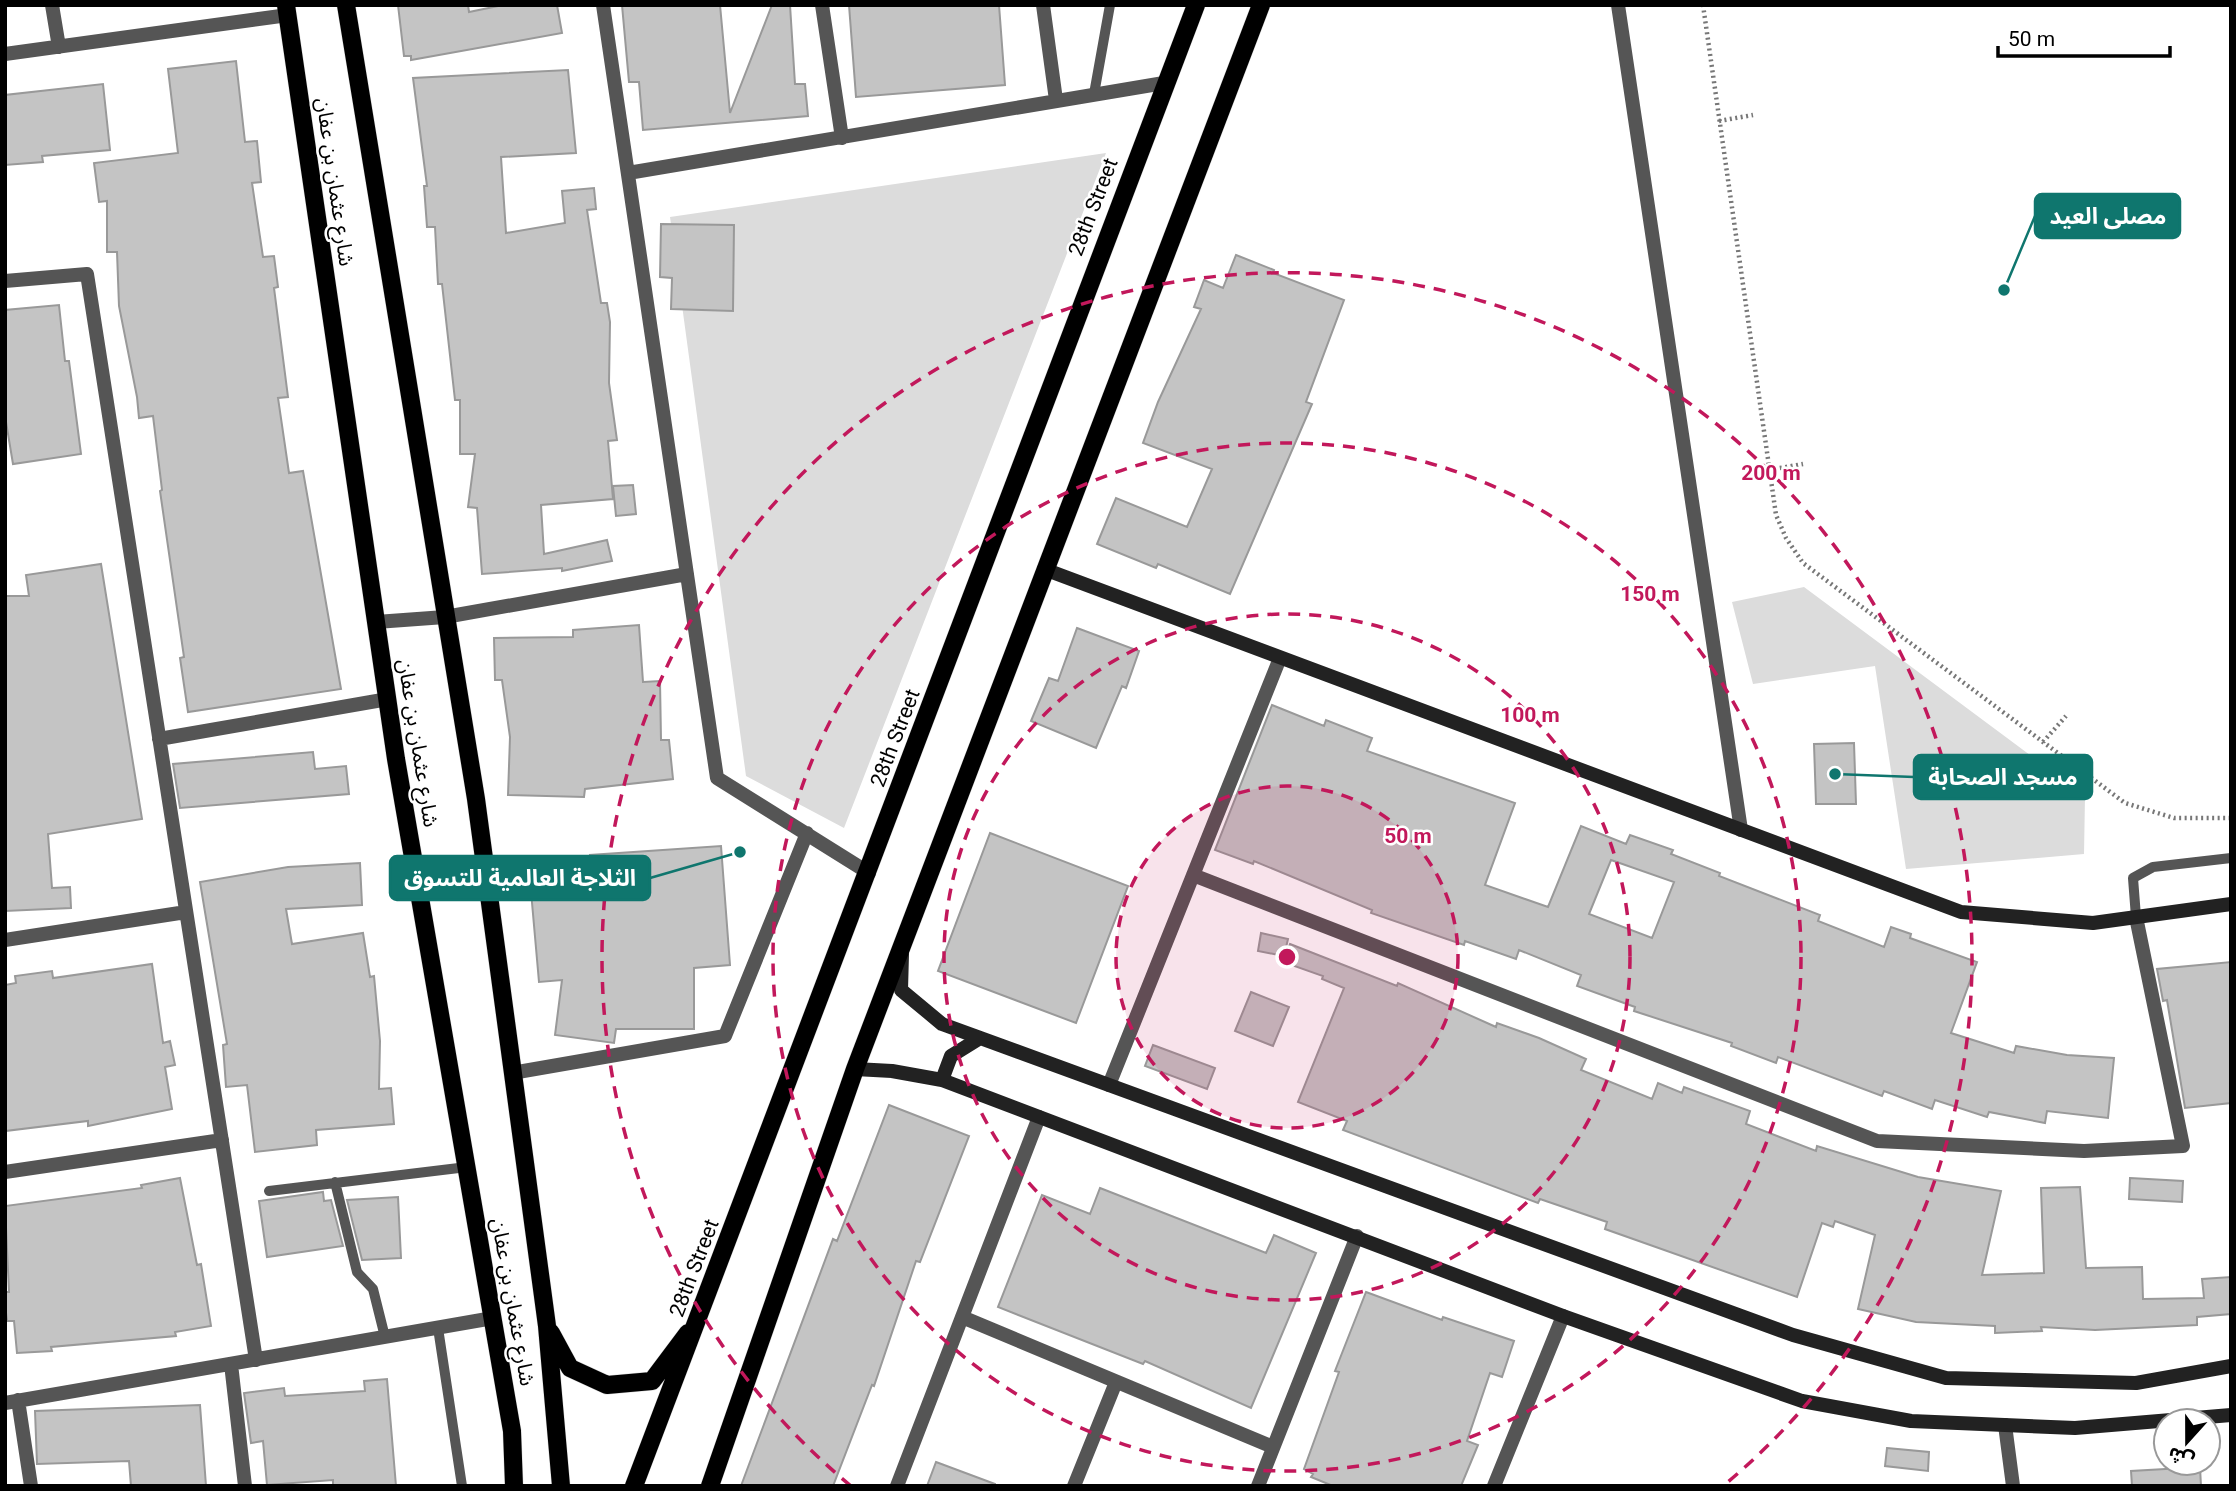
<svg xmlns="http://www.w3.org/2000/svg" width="2236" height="1491" font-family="Roboto,'Noto Sans Arabic',sans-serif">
<rect width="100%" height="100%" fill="#fff"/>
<!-- green -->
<path fill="#dcdcdc" d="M 1106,153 L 844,828 L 746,776 L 670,217 Z
M 1804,587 L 2085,796 L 2084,854 L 1906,869 L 1875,666 L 1753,684 L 1732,602 Z"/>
<!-- building -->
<path fill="#c4c4c4" stroke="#999" stroke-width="2" fill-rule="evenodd" d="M 398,5 L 468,5 L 469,12 L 503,5 L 557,5 L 562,33 L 411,60 L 411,56 L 404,56 Z
M 622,5 L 720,5 L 730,113 L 772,5 L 790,5 L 795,84 L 805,84 L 808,116 L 643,130 L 639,82 L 629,82 Z
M 849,5 L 999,5 L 1005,85 L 856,97 Z
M 236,61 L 245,142 L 257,141 L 261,182 L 252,183 L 263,257 L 274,256 L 278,287 L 274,288 L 288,397 L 278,398 L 289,473 L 303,471 L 341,689 L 188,712 L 180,658 L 184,657 L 160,491 L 162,490 L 153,416 L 139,418 L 137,397 L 119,306 L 117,252 L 107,252 L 107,201 L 99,202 L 94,163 L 178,153 L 168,69 Z
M 568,70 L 576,153 L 501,157 L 506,233 L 565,223 L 562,191 L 594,188 L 596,209 L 587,210 L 601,303 L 607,303 L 610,322 L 609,383 L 617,440 L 608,441 L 613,499 L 541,505 L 544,554 L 607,540 L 612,561 L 562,571 L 562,568 L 482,574 L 477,508 L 468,507 L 475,454 L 460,454 L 460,400 L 455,400 L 442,284 L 438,284 L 435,227 L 427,227 L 424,186 L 427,186 L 413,78 Z
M 103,84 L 110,150 L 42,156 L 43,162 L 5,165 L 5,95 Z
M 661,224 L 734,225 L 733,311 L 671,309 L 672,278 L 660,277 Z
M 1236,255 L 1274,270 L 1273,273 L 1344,300 L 1306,402 L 1312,404 L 1230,594 L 1158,564 L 1156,568 L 1097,544 L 1116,498 L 1187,527 L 1212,469 L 1143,443 L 1158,402 L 1201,309 L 1194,307 L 1204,280 L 1223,288 Z
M 59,305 L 65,361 L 69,361 L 81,454 L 13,464 L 5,416 L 5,310 Z
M 633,485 L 636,514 L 616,516 L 613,486 Z
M 101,564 L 142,819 L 48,834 L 52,888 L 70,887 L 71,908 L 5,911 L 5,596 L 29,596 L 26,575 Z
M 639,625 L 643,682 L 660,681 L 661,740 L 669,740 L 673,779 L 585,789 L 584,797 L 508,795 L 510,737 L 502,680 L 495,680 L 494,638 L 573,637 L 573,630 Z
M 1077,628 L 1139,651 L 1126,688 L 1122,686 L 1096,748 L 1031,721 L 1049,678 L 1058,681 Z
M 1272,705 L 1324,726 L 1326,720 L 1372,738 L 1367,751 L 1515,803 L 1485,885 L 1548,907 L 1581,826 L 1626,844 L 1630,835 L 1673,850 L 1671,854 L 1720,873 L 1719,876 L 1820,915 L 1818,921 L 1884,947 L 1891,927 L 1911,934 L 1910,938 L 1977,962 L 1951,1033 L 2014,1053 L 2016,1046 L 2067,1055 L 2114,1058 L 2108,1118 L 2047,1111 L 2045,1123 L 1989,1112 L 1987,1117 L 1935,1100 L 1932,1109 L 1884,1091 L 1882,1096 L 1778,1057 L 1776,1063 L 1731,1046 L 1732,1043 L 1634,1011 L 1635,1007 L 1577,986 L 1581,975 L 1519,950 L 1516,959 L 1465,941 L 1464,945 L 1371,913 L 1372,910 L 1254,861 L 1253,864 L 1215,850 ZM 1611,860 L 1674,882 L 1652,938 L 1589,914 Z
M 1854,743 L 1856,804 L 1816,804 L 1814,744 Z
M 313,752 L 315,769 L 346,766 L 349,794 L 180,808 L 173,764 Z
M 990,833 L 1128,886 L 1076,1023 L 938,971 Z
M 721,846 L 730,965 L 694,968 L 694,1029 L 616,1029 L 614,1043 L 555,1035 L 562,980 L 539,982 L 530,880 L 592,875 L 590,855 Z
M 360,863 L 362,905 L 286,909 L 292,944 L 363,933 L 370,977 L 374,976 L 380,1041 L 379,1089 L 391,1088 L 394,1124 L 316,1130 L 317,1145 L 255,1152 L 247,1085 L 226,1087 L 223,1045 L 227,1044 L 200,882 L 288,867 Z
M 1261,933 L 1288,939 L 1284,956 L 1258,951 Z
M 1290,944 L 1397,986 L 1398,983 L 1496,1027 L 1497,1023 L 1539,1038 L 1586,1059 L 1581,1070 L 1652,1099 L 1658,1083 L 1682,1093 L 1684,1087 L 1750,1111 L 1746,1124 L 1816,1151 L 1817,1146 L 1918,1177 L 2001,1191 L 1982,1275 L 2044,1273 L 2041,1188 L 2080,1187 L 2086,1268 L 2142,1267 L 2143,1299 L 2204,1298 L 2202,1279 L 2231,1277 L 2231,1314 L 2197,1317 L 2197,1325 L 2095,1330 L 2041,1327 L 2042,1331 L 1995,1333 L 1995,1326 L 1916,1322 L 1858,1309 L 1875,1235 L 1835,1221 L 1833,1227 L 1822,1223 L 1797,1297 L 1605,1229 L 1607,1222 L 1540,1199 L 1538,1203 L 1343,1130 L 1347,1121 L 1298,1102 L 1344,988 L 1322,979 L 1323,976 L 1283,962 Z
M 2231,962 L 2231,1103 L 2185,1108 L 2167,1000 L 2163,1001 L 2157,969 Z
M 152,964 L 163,1043 L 170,1041 L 175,1065 L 165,1067 L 172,1109 L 88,1126 L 88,1121 L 5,1131 L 5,985 L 16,983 L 15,976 L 52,971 L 53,978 Z
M 1251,992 L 1289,1007 L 1273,1046 L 1235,1031 Z
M 1153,1045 L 1215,1068 L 1207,1089 L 1145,1066 Z
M 889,1105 L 969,1136 L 920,1262 L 916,1261 L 874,1386 L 872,1385 L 833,1486 L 741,1486 L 833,1239 L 837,1241 Z
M 180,1178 L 197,1265 L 201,1264 L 211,1326 L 175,1332 L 176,1336 L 51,1347 L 52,1351 L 17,1353 L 14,1321 L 7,1321 L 5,1304 L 5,1292 L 9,1292 L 5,1206 L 142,1188 L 141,1185 Z
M 2130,1178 L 2183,1181 L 2182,1202 L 2129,1199 Z
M 1100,1188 L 1266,1253 L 1274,1235 L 1316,1253 L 1251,1408 L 1145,1361 L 1143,1364 L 998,1307 L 1042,1195 L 1090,1214 Z
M 323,1192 L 324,1201 L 331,1200 L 343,1246 L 267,1257 L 259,1201 Z
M 398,1197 L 401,1258 L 362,1260 L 347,1200 Z
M 1366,1292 L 1442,1320 L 1443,1317 L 1514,1341 L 1502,1377 L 1490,1373 L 1467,1441 L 1478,1445 L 1461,1486 L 1333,1486 L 1311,1477 L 1313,1474 L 1304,1469 L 1339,1372 L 1335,1371 Z
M 387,1379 L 396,1486 L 333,1486 L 333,1480 L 267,1485 L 263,1441 L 251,1443 L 244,1393 L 284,1388 L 285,1396 L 365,1391 L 364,1381 Z
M 200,1405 L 206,1486 L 131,1486 L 129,1461 L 37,1464 L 35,1411 Z
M 1887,1448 L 1929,1452 L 1928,1471 L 1885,1466 Z
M 936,1462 L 995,1484 L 995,1486 L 927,1486 Z
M 2200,1467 L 2201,1486 L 2132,1486 L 2131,1471 Z"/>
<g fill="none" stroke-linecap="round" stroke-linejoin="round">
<defs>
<path id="primary" d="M 286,5 L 396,759 L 512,1431 L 514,1486
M 346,5 L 476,799 L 547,1326 L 561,1486
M 551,1333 L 570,1368 L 607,1385 L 652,1381 L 688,1333
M 634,1486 L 1196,5
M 710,1486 L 855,1069 L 1261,5"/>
</defs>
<!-- primary casing -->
<use href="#primary" stroke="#dbdbdb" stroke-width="19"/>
<!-- path -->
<path stroke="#777" stroke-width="4.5" stroke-dasharray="2 3.5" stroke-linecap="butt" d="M 1703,5 L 1776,515 L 1786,538 L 1803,563 L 2125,803 L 2174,818 L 2231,818
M 1719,121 L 1753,115
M 1769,470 L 1803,464
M 2043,742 L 2066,716"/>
<!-- lane -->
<path stroke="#555" stroke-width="10" d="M 1094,94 L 1110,5
M 2136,917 L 2133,878 L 2153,867 L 2231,858
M 335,1182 L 357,1272 L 373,1289 L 385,1337
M 269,1191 L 467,1167
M 438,1328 L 462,1486"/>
<!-- street -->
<path stroke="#555" stroke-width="14" d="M 52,5 L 59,47
M 603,5 L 717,778 L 869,873
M 822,5 L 842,138
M 1043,5 L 1056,100
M 1618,5 L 1741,830
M 5,54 L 288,15
M 628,173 L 1164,83
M 5,281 L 87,274 L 256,1360
M 376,622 L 445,617 L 687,574
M 159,739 L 388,699
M 1193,875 L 1877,1141 L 2084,1151 L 2183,1146 L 2136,917
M 5,940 L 186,912
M 512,1073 L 725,1036 L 807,833
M 1109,1085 L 1280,658
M 5,1172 L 222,1140
M 962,1317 L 1273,1447
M 231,1364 L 245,1486
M 18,1400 L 31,1486
M 5,1403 L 493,1318
M 2005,1425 L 2013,1486
M 897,1486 L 1039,1117
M 1074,1486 L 1116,1382
M 1258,1486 L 1357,1236
M 1494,1486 L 1563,1316"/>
<!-- secondary -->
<path stroke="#222" stroke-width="14" d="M 1044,569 L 1961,912 L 2093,923 L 2231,904
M 902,954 L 901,990 L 942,1024 L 1793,1335 L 1946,1378 L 2136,1383 L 2231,1366
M 855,1069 L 892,1071 L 942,1080 L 1563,1316 L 1802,1401 L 1911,1421 L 2075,1428 L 2231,1415
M 942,1080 L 951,1056 L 980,1038"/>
<!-- primary -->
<use href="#primary" stroke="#000" stroke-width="18"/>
</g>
<!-- distance rings -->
<circle cx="1287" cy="957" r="171" fill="#c2185b" fill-opacity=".12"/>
<g fill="none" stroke="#c2185b" stroke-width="3.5" stroke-dasharray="12 9">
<circle cx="1287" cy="957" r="171"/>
<circle cx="1287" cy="957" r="343"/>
<circle cx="1287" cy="957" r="514"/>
<path d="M851 1486A685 685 0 1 1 1723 1486"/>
</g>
<g text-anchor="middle" stroke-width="5" stroke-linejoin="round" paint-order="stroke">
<!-- street labels -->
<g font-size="21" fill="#000" stroke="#fff">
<text transform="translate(335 182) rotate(82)" y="7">شارع عثمان بن عفان</text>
<text transform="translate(1093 207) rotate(-69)" y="7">28th Street</text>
<text transform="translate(895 738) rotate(-69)" y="7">28th Street</text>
<text transform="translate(418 743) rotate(81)" y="7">شارع عثمان بن عفان</text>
<text transform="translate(694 1268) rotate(-69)" y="7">28th Street</text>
<text transform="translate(513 1302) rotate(80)" y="7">شارع عثمان بن عفان</text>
</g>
</g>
<circle cx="1287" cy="957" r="10" fill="#c2185b" stroke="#fff" stroke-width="3.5"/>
<g font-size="21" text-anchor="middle" font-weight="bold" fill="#c2185b" stroke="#fff" stroke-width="5" stroke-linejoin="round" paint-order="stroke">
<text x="1771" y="480">200 m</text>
<text x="1650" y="601">150 m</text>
<text x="1530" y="722">100 m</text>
<text x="1408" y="843">50 m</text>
</g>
<!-- callouts -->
<path fill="none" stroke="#0f766e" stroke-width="2.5" d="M2004 290L2035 216M1835 774L1914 777M740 852L650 878"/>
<g fill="#0f766e" stroke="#fff" stroke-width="2.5">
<circle cx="2004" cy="290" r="7"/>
<circle cx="1835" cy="774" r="7"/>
<circle cx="740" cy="852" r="7"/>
</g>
<g fill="#0f766e" stroke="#0f766e" stroke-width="2.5">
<rect x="2035" y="194" width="145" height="44" rx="7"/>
<rect x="1914" y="755" width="178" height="44" rx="7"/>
<rect x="390" y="856" width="260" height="44" rx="7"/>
</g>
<g font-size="23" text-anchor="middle" font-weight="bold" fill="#fff">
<text x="2108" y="224">مصلى العيد</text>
<text x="2003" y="785">مسجد الصحابة</text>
<text x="520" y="886">الثلاجة العالمية للتسوق</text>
</g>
<!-- border -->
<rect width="2236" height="1491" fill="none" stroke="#000000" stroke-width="14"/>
<!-- north arrow -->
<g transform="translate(2187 1442) rotate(201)"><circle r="33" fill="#ffffff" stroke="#999999" stroke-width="2"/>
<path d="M0-5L12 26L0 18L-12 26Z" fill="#000000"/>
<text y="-10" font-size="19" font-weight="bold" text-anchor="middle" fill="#000000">ش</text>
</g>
<!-- scale -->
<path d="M1998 46v10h172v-10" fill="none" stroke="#000000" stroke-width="3.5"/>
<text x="2008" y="46" font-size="21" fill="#000000" stroke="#ffffff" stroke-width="5" paint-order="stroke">50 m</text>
</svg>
